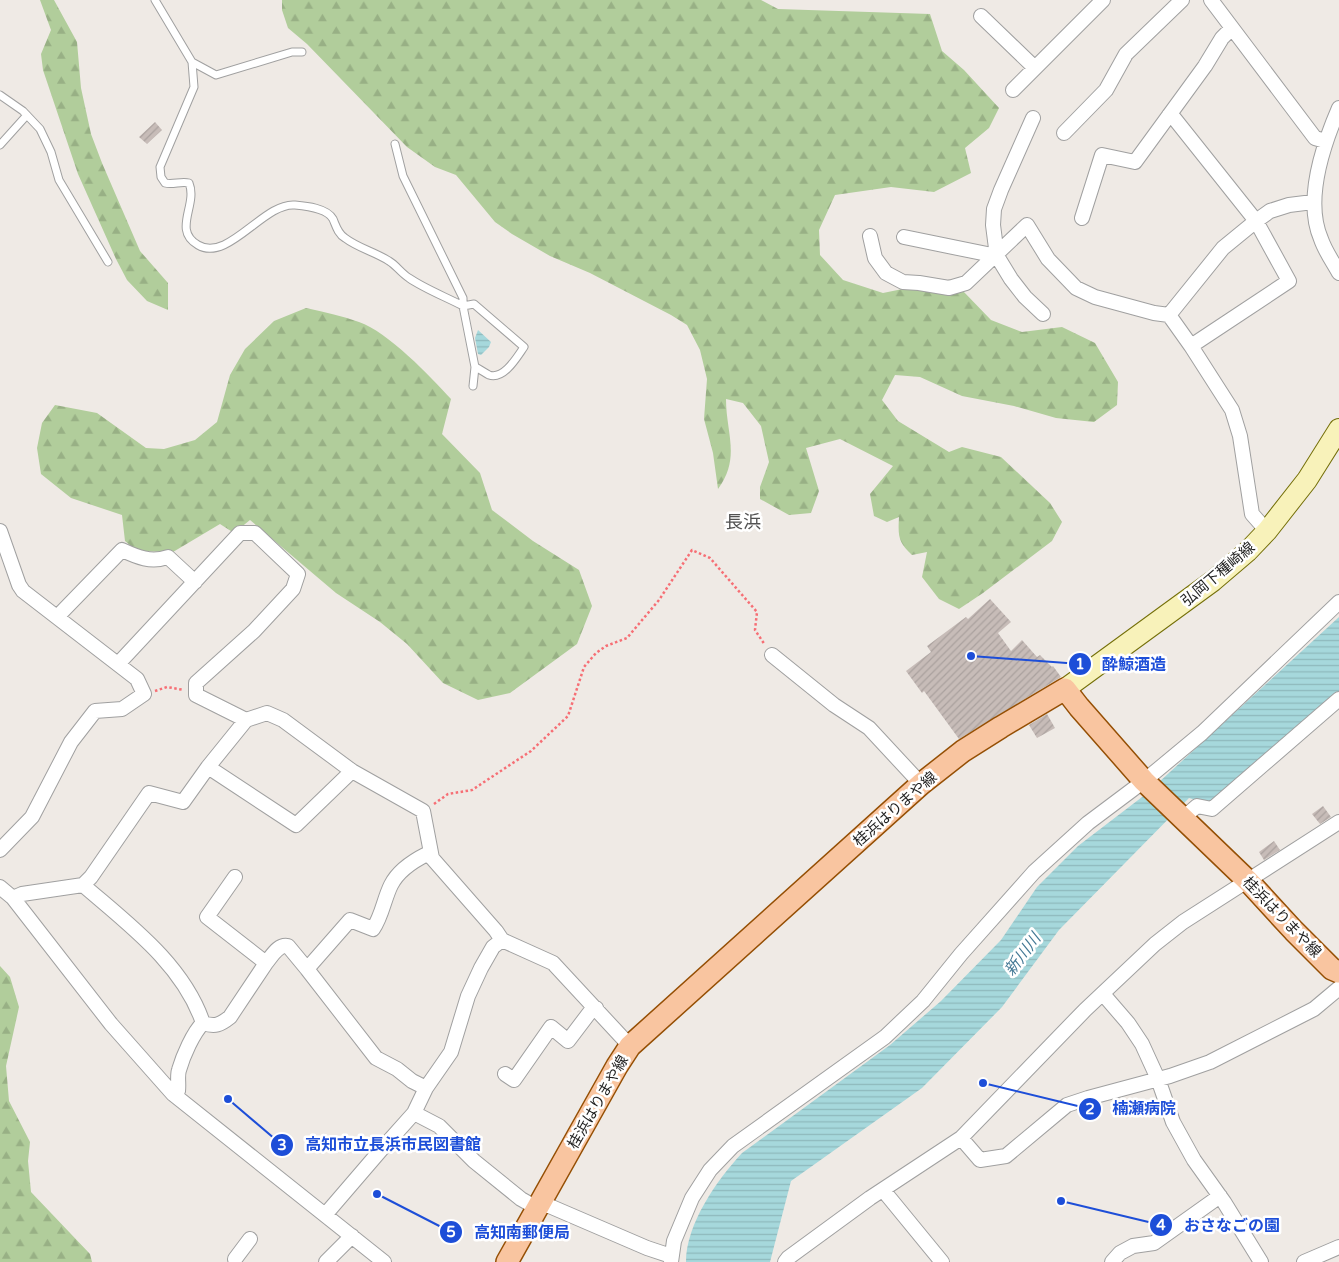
<svg xmlns="http://www.w3.org/2000/svg" width="1339" height="1262" font-family="'Varela Round','Noto Sans JP',sans-serif">
<defs>
<pattern id="forest-firs" width="22" height="20" patternUnits="userSpaceOnUse" patternTransform="scale(1.25)"><rect width="22" height="20" fill="#b1cd9b"/><path d="M5 1l3.5 6h-7zM16 11l3.5 6h-7z" fill="#98b085"/></pattern>
<pattern id="water-rules" width="6" height="5" patternUnits="userSpaceOnUse" patternTransform="scale(1.25)"><rect width="6" height="5" fill="#a6d8dc"/><path d="M0 2.5h6" fill="none" stroke="#8eb9bc"/></pattern>
<pattern id="building-hatch" width="6" height="6" patternUnits="userSpaceOnUse" patternTransform="scale(1.25)"><rect width="6" height="6" fill="#c7bcb8"/><path d="M-1 1l2-2M0 6l6-6M5 7l2-2" fill="none" stroke="#aaa19e"/></pattern>
</defs>
<rect width="100%" height="100%" fill="#efeae5"/>
<!-- forest -->
<path fill="url(#forest-firs)" d="M 40,0 L 54,0 L 77,42 L 81,88 L 91,134 L 102,163 L 140,251 L 168,283 L 168,310 L 147,301 L 127,280 L 116,259 L 78,174 L 43,70 L 41,54 L 51,30 Z
M 282,0 L 761,0 L 778,9 L 930,14 L 942,51 L 964,70 L 999,108 L 989,128 L 965,148 L 971,173 L 934,192 L 891,187 L 835,195 L 819,230 L 820,255 L 843,280 L 883,293 L 922,285 L 963,291 L 991,320 L 1022,332 L 1062,327 L 1095,343 L 1118,382 L 1117,405 L 1094,422 L 1056,418 L 1014,406 L 962,396 L 920,377 L 895,375 L 882,400 L 898,421 L 949,452 L 962,447 L 1001,457 L 1050,503 L 1062,522 L 1052,541 L 983,593 L 959,609 L 939,599 L 922,577 L 927,552 L 912,555 C 898,542 898,536 899,517 L 887,522 L 874,516 L 870,494 L 893,466 L 840,439 L 806,448 L 819,491 L 811,513 L 789,515 L 760,499 L 760,487 L 769,462 L 761,426 L 743,403 L 726,399 C 726,433 741,458 718,489 L 713,453 L 704,419 L 707,379 L 700,350 L 687,325 L 671,315 L 590,273 L 550,256 L 512,234 L 495,222 L 456,175 L 435,167 L 407,147 L 307,44 L 288,28 L 282,10 Z
M 306,308 C 324,312 342,316 359,322 C 388,332 430,376 451,399 L 442,434 L 480,473 L 492,510 L 533,541 L 579,570 L 592,606 L 577,644 L 510,693 L 478,700 L 443,683 L 407,644 L 380,622 L 336,593 L 250,520 L 234,533 L 220,524 L 173,552 L 137,551 L 125,541 L 122,515 L 71,498 L 41,474 L 37,448 L 42,423 L 55,405 L 97,413 L 146,448 L 164,449 L 195,440 L 217,422 L 230,375 L 245,349 L 274,321 Z
M 0,966 L 10,977 L 19,1007 L 6,1066 L 9,1101 L 30,1142 L 28,1161 L 31,1192 L 90,1254 L 92,1262 L 0,1262 Z"/>
<!-- water -->
<path fill="url(#water-rules)" d="M 478,330 L 491,342 L 489,347 L 481,355 L 478,354 L 475,338 Z
M 1339,617 L 1339,691 L 1209,804 L 1189,798 L 1059,930 L 1002,1007 L 922,1088 L 791,1181 L 770,1262 L 686,1262 C 686,1224 717,1180 742,1153 L 890,1045 L 941,1001 L 1001,940 L 1037,887 L 1078,846 L 1146,794 Z"/>
<!-- building -->
<path fill="url(#building-hatch)" d="M 155,122 L 162,130 L 147,144 L 139,137 Z
M 990,599 L 1011,622 L 998,633 L 1011,651 L 1022,640 L 1037,657 L 1040,655 L 1052,667 L 1053,666 L 1061,677 L 959,739 L 924,691 L 922,693 L 906,671 L 931,652 L 927,646 L 966,617 L 968,619 Z
M 1047,714 L 1055,728 L 1037,738 L 1029,725 Z
M 1323,806 L 1331,817 L 1320,824 L 1312,814 Z
M 1274,841 L 1280,850 L 1264,860 L 1259,852 Z"/>
<g fill="none" stroke-linecap="round" stroke-linejoin="round">
<defs>
<path id="lane" d="M 155,0 L 192,62 L 216,75 L 292,52 L 302,52
M 192,62 L 194,87 L 160,167 L 161,177 L 165,183 C 173,185 181,181 189,183 C 198,205 172,230 198,245 C 228,263 264,202 295,205 C 306,206 327,208 333,219 C 336,226 338,234 345,238 C 358,248 375,252 389,261 C 396,265 401,273 409,278 C 425,289 446,297 463,306 L 475,367 L 473,386
M 0,95 L 23,111 L 40,129 L 51,152 L 59,180 L 108,262
M 395,144 L 403,176 L 463,298 L 463,306 L 474,304 L 524,347 C 517,357 504,380 489,375 C 485,373 480,369 475,367
M 0,145 L 27,115"/>
<path id="street" d="M 1211,0 L 1315,138 L 1325,141
M 981,16 L 1035,68 L 1103,0
M 1013,90 L 1035,68
M 1339,108 C 1323,145 1304,200 1321,239 C 1325,251 1333,262 1339,273
M 1169,115 L 1174,118 L 1256,221 L 1289,281 L 1191,346
M 1033,118 L 1001,190 L 994,209 L 993,225 L 997,256 L 1011,279 L 1025,297 L 1043,314
M 1064,133 L 1106,90 L 1126,54 L 1182,0
M 1082,218 L 1102,155 L 1135,162 L 1205,66 L 1222,38 L 1232,28
M 870,236 L 875,258 L 886,273 L 903,282 L 919,283 L 949,288 L 966,283 L 1027,225 L 1048,259 L 1076,288 L 1095,297 L 1154,313 L 1169,315 L 1191,346 L 1232,410 L 1240,436 L 1252,514 L 1267,531
M 904,237 L 997,256
M 1169,315 L 1223,248 L 1256,221 L 1270,211 L 1289,205 L 1313,202
M 0,531 L 19,585 L 23,591 L 137,679 L 144,694 L 122,709 L 95,711 L 71,742 L 32,817 L 0,850
M 57,617 L 122,550 C 137,557 151,563 168,557 L 195,582
M 772,655 L 834,705 L 869,728 L 921,784
M 118,664 L 240,533 L 255,533 L 298,574 L 293,589 L 254,631 L 196,683 L 196,695 L 246,720 L 267,713 L 283,720 L 352,771 L 423,811 L 432,858 L 496,931 L 502,940 L 553,963 L 630,1046
M 246,720 L 208,767 L 296,825 L 352,771
M 1182,819 L 1197,806 L 1212,809 L 1339,699
M 83,885 C 128,924 183,964 203,1023 C 193,1033 183,1056 179,1070 C 177,1076 179,1084 178,1091 L 173,1094
M 0,887 L 13,898 L 111,1024 L 173,1094 L 384,1262
M 13,898 L 22,894 L 83,885 L 91,877 L 149,793 L 183,802 L 208,767
M 266,963 C 272,956 278,944 288,946 L 307,969 L 350,920 L 373,929 C 382,916 384,899 391,885 C 398,871 413,861 427,854 L 432,858
M 307,969 L 376,1058 L 397,1069 L 412,1081 L 426,1088
M 1103,994 L 1128,1023 L 1142,1044 L 1158,1079 L 1173,1122 L 1194,1160 L 1224,1202 L 1261,1262
M 203,1023 C 215,1027 220,1025 230,1017 L 266,963 L 207,917 L 235,877
M 505,1074 L 514,1080 L 551,1027 L 568,1041 L 590,1012 L 596,1008
M 414,1113 L 439,1126 L 474,1161 L 521,1199 L 537,1208 L 547,1205 L 647,1248 L 671,1256
M 961,1138 L 980,1160 L 1006,1156 L 1067,1105 L 1088,1098 L 1170,1076 L 1210,1062 L 1314,1009 L 1339,988
M 883,1190 L 942,1262
M 325,1215 L 380,1151 L 414,1113 L 426,1088 L 451,1052 L 468,996 L 481,968 L 493,947 L 502,940
M 235,1259 L 250,1239
M 326,1262 L 352,1236
M 671,1262 L 674,1241 L 692,1198 L 710,1170 L 733,1146 L 885,1037 L 923,1001 L 961,954 L 1034,872 L 1088,823 L 1144,781 L 1202,733 L 1339,602
M 785,1262 L 788,1258 L 870,1198 L 961,1138 L 1085,1010 L 1155,944 L 1183,922 L 1339,822
M 1112,1262 L 1120,1253 L 1133,1246 L 1154,1243 L 1220,1196
M 1304,1262 L 1339,1247"/>
<path id="secondary" d="M 1065,689 L 1213,581 L 1247,552 L 1267,531 L 1307,480 L 1339,429"/>
<path id="primary" d="M 507,1262 L 617,1066 L 630,1046 L 921,784 L 963,751 L 1001,727 L 1065,689 L 1079,707 L 1144,781 L 1248,881 L 1294,931 L 1332,969 L 1339,972"/>
</defs>
<!-- lane casing -->
<use href="#lane" stroke="#a0a0a0" stroke-width="9"/>
<!-- street casing -->
<use href="#street" stroke="#a0a0a0" stroke-width="16"/>
<!-- secondary casing -->
<use href="#secondary" stroke="#746f08" stroke-width="22"/>
<!-- primary casing -->
<use href="#primary" stroke="#954f04" stroke-width="24"/>
<!-- path -->
<path stroke="#f66f75" stroke-width="2.5" stroke-dasharray="2.5 2.5" stroke-linecap="butt" d="M 155,691 L 167,687 L 184,690
M 434,804 L 448,794 L 472,790 L 531,751 L 568,716 L 584,667 L 596,653 L 606,646 L 627,638 L 659,600 L 692,550 L 710,558 L 757,612 L 755,630 L 765,645"/>
<!-- lane -->
<use href="#lane" stroke="#fff" stroke-width="7"/>
<!-- street -->
<use href="#street" stroke="#fff" stroke-width="14"/>
<!-- secondary -->
<use href="#secondary" stroke="#f8f2ba" stroke-width="20"/>
<!-- primary -->
<use href="#primary" stroke="#f9c5a0" stroke-width="21"/>
</g>
<g text-anchor="middle" stroke-width="5" stroke-linejoin="round" paint-order="stroke">
<!-- street labels -->
<g font-size="15" fill="#1f1f1f" stroke="#fff">
<text transform="translate(1218 574) rotate(-40)" y="5">弘岡下種崎線</text>
<text transform="translate(895 809) rotate(-41)" y="5">桂浜はりまや線</text>
<text transform="translate(1282 917) rotate(46)" y="5">桂浜はりまや線</text>
<text transform="translate(598 1102) rotate(-60)" y="5">桂浜はりまや線</text>
</g>
<!-- water labels -->
<g font-size="16" font-style="italic" fill="#447995" stroke="#fff">
<text transform="translate(1022 954) rotate(-53)" y="6">新川川</text>
</g>
<!-- quarter labels -->
<g font-size="18" fill="#525252" stroke="#fff">
<text x="743" y="528">長浜</text>
</g>
</g>
<!-- callouts -->
<path fill="none" stroke="#1d4ed8" stroke-width="2" d="M971 656L1080 664M983 1083L1090 1109M228 1099L282 1145M1061 1201L1161 1225M377 1194L451 1232"/>
<g fill="#1d4ed8" stroke="#fff" stroke-width="2">
<circle cx="971" cy="656" r="5"/>
<circle cx="983" cy="1083" r="5"/>
<circle cx="228" cy="1099" r="5"/>
<circle cx="1061" cy="1201" r="5"/>
<circle cx="377" cy="1194" r="5"/>
<circle cx="1080" cy="664" r="12"/>
<circle cx="1090" cy="1109" r="12"/>
<circle cx="282" cy="1145" r="12"/>
<circle cx="1161" cy="1225" r="12"/>
<circle cx="451" cy="1232" r="12"/>
</g>
<g font-size="15" text-anchor="middle" font-weight="bold" fill="#fff">
<text x="1080" y="669">1</text>
<text x="1090" y="1114">2</text>
<text x="282" y="1150">3</text>
<text x="1161" y="1230">4</text>
<text x="451" y="1237">5</text>
</g>
<g font-size="16" text-anchor="middle" font-weight="bold" fill="#1d4ed8" stroke="#fff" stroke-width="5" stroke-linejoin="round" paint-order="stroke">
<text x="1134" y="670">酔鯨酒造</text>
<text x="1144" y="1114">楠瀬病院</text>
<text x="393" y="1150">高知市立長浜市民図書館</text>
<text x="1232" y="1231">おさなごの園</text>
<text x="522" y="1238">高知南郵便局</text>
</g>
</svg>
